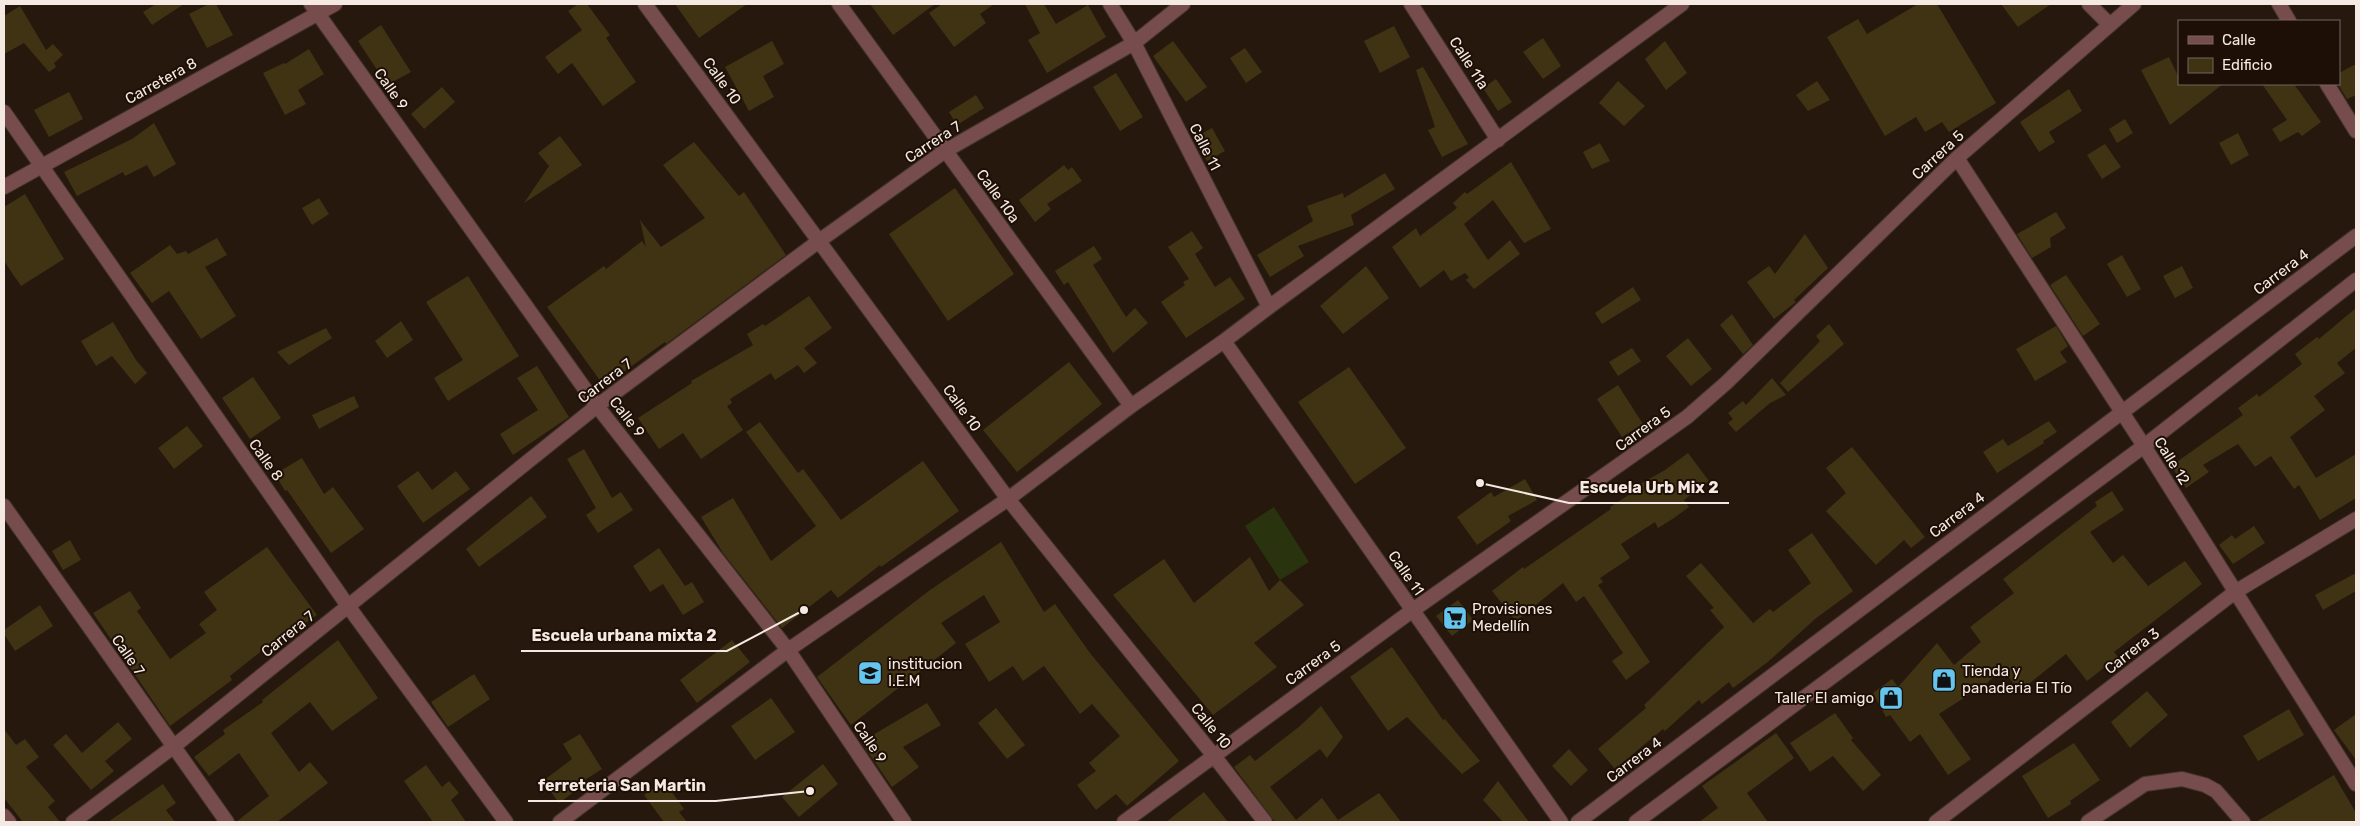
<svg xmlns="http://www.w3.org/2000/svg" width="2360" height="826" font-family="Rubik,sans-serif">
<rect width="100%" height="100%" fill="#27180e"/>
<!-- green -->
<path fill="#29340e" d="M 1274,507 L 1309,562 L 1280,580 L 1245,526 Z"/>
<!-- building -->
<path fill="#3f3313" d="M 156,4 L 184,4 L 152,25 L 143,12 Z
M 209,4 L 216,4 L 233,35 L 207,48 L 189,14 Z
M 578,4 L 587,4 L 610,35 L 606,38 L 636,82 L 603,106 L 572,63 L 558,74 L 545,57 L 582,30 L 568,11 Z
M 675,4 L 747,4 L 699,38 Z
M 870,4 L 935,4 L 893,35 Z
M 942,4 L 994,4 L 980,14 L 986,23 L 954,47 L 929,13 Z
M 1025,4 L 1044,4 L 1056,24 L 1088,5 L 1106,37 L 1047,73 L 1028,40 L 1040,33 Z
M 1918,4 L 1937,4 L 1996,103 L 1949,132 L 1942,122 L 1925,132 L 1916,117 L 1885,136 L 1827,37 L 1858,19 L 1867,34 Z
M 2001,4 L 2051,4 L 2018,27 Z
M 20,6 L 46,50 L 53,44 L 63,55 L 54,63 L 56,67 L 49,72 L 24,43 L 4,54 L 4,16 Z
M 381,25 L 411,72 L 387,85 L 358,41 Z
M 1394,26 L 1410,57 L 1380,73 L 1364,41 Z
M 1543,38 L 1561,66 L 1543,79 L 1523,52 Z
M 772,41 L 784,64 L 763,76 L 774,97 L 749,111 L 725,67 Z
M 1173,41 L 1207,87 L 1186,102 L 1153,56 Z
M 1665,41 L 1687,73 L 1666,90 L 1645,59 Z
M 1245,48 L 1262,72 L 1246,83 L 1230,58 Z
M 309,49 L 324,74 L 298,90 L 306,104 L 285,115 L 263,73 L 284,63 L 285,64 Z
M 2169,57 L 2179,78 L 2179,84 L 2223,84 L 2170,125 L 2141,70 Z
M 2356,64 L 2356,95 L 2347,99 L 2339,86 L 2339,73 Z
M 1423,67 L 1468,144 L 1442,157 L 1428,130 L 1435,127 L 1416,70 Z
M 1116,73 L 1143,117 L 1120,131 L 1093,87 Z
M 1496,79 L 1512,102 L 1498,111 L 1483,88 Z
M 1618,81 L 1645,106 L 1624,126 L 1599,103 Z
M 1817,81 L 1830,100 L 1808,111 L 1796,95 Z
M 2262,84 L 2294,84 L 2321,122 L 2302,136 L 2298,132 L 2280,142 L 2272,129 L 2287,120 Z
M 442,87 L 455,102 L 424,129 L 411,114 Z
M 2069,89 L 2082,111 L 2049,132 L 2055,142 L 2039,152 L 2020,122 Z
M 69,92 L 83,119 L 49,137 L 34,110 Z
M 976,95 L 984,108 L 957,125 L 949,112 Z
M 2125,119 L 2133,133 L 2117,143 L 2109,129 Z
M 154,123 L 176,164 L 154,177 L 147,165 L 125,176 L 123,172 L 77,196 L 64,172 L 132,139 Z
M 1212,128 L 1225,151 L 1207,161 L 1194,138 Z
M 2238,133 L 2249,155 L 2231,165 L 2219,143 Z
M 560,136 L 582,165 L 524,203 L 549,166 L 538,153 Z
M 694,142 L 739,196 L 744,192 L 786,255 L 666,344 L 665,342 L 604,386 L 547,307 L 604,266 L 606,269 L 642,241 L 646,247 L 640,220 L 661,247 L 705,218 L 663,165 Z
M 1600,143 L 1610,161 L 1592,169 L 1583,152 Z
M 2105,144 L 2121,167 L 2102,179 L 2087,155 Z
M 1511,162 L 1551,229 L 1524,243 L 1493,200 L 1464,224 L 1488,260 L 1510,240 L 1520,254 L 1474,289 L 1466,280 L 1469,277 L 1465,273 L 1451,281 L 1444,270 L 1420,288 L 1392,247 L 1416,228 L 1420,236 L 1457,208 L 1453,203 L 1465,192 L 1467,194 Z
M 1064,165 L 1068,170 L 1072,167 L 1082,181 L 1047,204 L 1051,209 L 1035,222 L 1019,200 Z
M 1385,173 L 1395,189 L 1351,215 L 1354,225 L 1298,246 L 1304,256 L 1270,277 L 1257,255 L 1313,221 L 1307,206 L 1343,193 L 1344,198 Z
M 955,188 L 1014,274 L 948,321 L 889,234 Z
M 25,194 L 64,259 L 21,286 L 4,261 L 4,207 Z
M 319,198 L 329,214 L 312,225 L 302,208 Z
M 2056,212 L 2066,228 L 2050,238 L 2051,247 L 2032,258 L 2017,234 Z
M 1192,231 L 1203,248 L 1195,254 L 1215,287 L 1230,277 L 1245,299 L 1186,338 L 1161,302 L 1185,285 L 1183,282 L 1189,279 L 1168,247 Z
M 1805,234 L 1828,268 L 1794,300 L 1796,302 L 1774,319 L 1747,282 L 1769,266 L 1775,274 Z
M 217,238 L 227,255 L 205,267 L 236,316 L 201,339 L 169,291 L 152,303 L 130,273 L 170,245 L 177,254 L 186,251 L 188,254 Z
M 1094,246 L 1102,259 L 1093,265 L 1126,317 L 1135,308 L 1148,323 L 1113,353 L 1068,282 L 1064,285 L 1055,271 Z
M 2122,255 L 2141,289 L 2127,297 L 2107,264 Z
M 1366,266 L 1389,298 L 1343,334 L 1320,306 Z
M 2182,266 L 2193,288 L 2175,298 L 2163,276 Z
M 2066,275 L 2100,324 L 2083,336 L 2050,285 Z
M 468,276 L 519,356 L 448,401 L 434,378 L 463,360 L 426,302 Z
M 1633,287 L 1641,300 L 1602,324 L 1595,313 Z
M 809,296 L 832,328 L 804,348 L 817,363 L 804,373 L 798,365 L 775,380 L 771,373 L 730,399 L 732,403 L 727,406 L 743,430 L 701,459 L 683,433 L 659,449 L 638,418 L 692,383 L 691,381 L 753,345 L 747,334 L 763,324 L 765,326 Z
M 2356,308 L 2356,348 L 2337,363 L 2345,373 L 2314,396 L 2325,410 L 2290,437 L 2316,478 L 2356,454 L 2356,498 L 2320,520 L 2299,485 L 2294,489 L 2271,456 L 2255,467 L 2238,444 L 2203,465 L 2209,472 L 2186,488 L 2171,466 L 2243,415 L 2238,408 L 2257,394 L 2259,397 L 2302,364 L 2295,354 L 2317,337 L 2319,339 Z
M 1732,314 L 1753,345 L 1743,354 L 1720,325 Z
M 401,321 L 413,340 L 387,358 L 375,341 Z
M 113,322 L 136,360 L 147,373 L 135,384 L 112,356 L 96,366 L 81,341 Z
M 1829,324 L 1844,344 L 1788,392 L 1780,383 L 1820,341 L 1816,336 Z
M 2056,326 L 2068,346 L 2060,352 L 2067,362 L 2035,381 L 2016,349 Z
M 326,328 L 332,338 L 289,365 L 277,352 Z
M 1688,338 L 1712,369 L 1691,386 L 1666,356 Z
M 1632,348 L 1641,361 L 1618,376 L 1609,362 Z
M 1069,362 L 1102,404 L 1017,472 L 983,430 Z
M 537,366 L 569,417 L 513,455 L 500,434 L 538,410 L 517,378 Z
M 1349,367 L 1406,448 L 1355,484 L 1298,402 Z
M 253,377 L 281,418 L 250,439 L 222,398 Z
M 1772,378 L 1786,395 L 1770,403 L 1736,432 L 1728,423 L 1733,419 L 1728,413 L 1743,401 L 1746,405 Z
M 1618,385 L 1643,424 L 1622,437 L 1597,399 Z
M 354,396 L 359,407 L 319,429 L 312,415 Z
M 2049,421 L 2057,432 L 2043,441 L 2044,443 L 1997,473 L 1983,452 L 2003,439 L 2008,446 Z
M 760,422 L 798,473 L 803,469 L 841,520 L 923,461 L 959,511 L 881,567 L 880,565 L 838,598 L 831,590 L 782,628 L 723,553 L 701,517 L 733,498 L 771,561 L 816,526 L 746,432 Z
M 187,426 L 203,446 L 174,469 L 158,448 Z
M 1852,447 L 1925,537 L 1911,548 L 1904,540 L 1876,565 L 1826,511 L 1846,493 L 1826,468 Z
M 584,449 L 612,498 L 621,492 L 633,510 L 598,533 L 586,515 L 596,508 L 567,459 Z
M 1688,453 L 1709,481 L 1684,500 L 1689,507 L 1674,518 L 1658,528 L 1655,522 L 1621,544 L 1630,558 L 1600,578 L 1603,582 L 1598,585 L 1650,662 L 1626,680 L 1612,661 L 1623,653 L 1584,596 L 1576,602 L 1563,583 L 1516,621 L 1492,591 L 1523,567 L 1524,569 L 1611,509 L 1610,507 L 1635,491 L 1633,488 L 1665,470 Z
M 302,458 L 324,494 L 333,487 L 364,529 L 331,553 L 287,490 L 285,491 L 275,474 Z
M 418,471 L 432,490 L 456,471 L 470,489 L 423,523 L 397,486 Z
M 1525,479 L 1537,500 L 1508,516 L 1511,521 L 1477,545 L 1457,517 L 1491,492 L 1494,497 Z
M 2112,491 L 2124,510 L 2090,532 L 2113,563 L 2123,555 L 2148,586 L 2185,561 L 2202,584 L 2114,652 L 2118,657 L 2087,681 L 2066,654 L 2020,691 L 2002,669 L 1987,683 L 1939,714 L 1971,759 L 1948,775 L 1920,734 L 1910,742 L 1890,715 L 1886,717 L 1873,693 L 1892,679 L 1898,687 L 1937,643 L 1954,665 L 1981,642 L 1970,627 L 2014,593 L 2003,579 L 2097,506 L 2095,502 Z
M 531,496 L 547,517 L 479,567 L 466,549 Z
M 2254,526 L 2265,543 L 2233,564 L 2219,545 L 2232,535 L 2235,539 Z
M 1812,533 L 1853,591 L 1815,619 L 1769,661 L 1733,688 L 1729,682 L 1702,704 L 1699,700 L 1665,731 L 1663,729 L 1615,769 L 1598,749 L 1646,708 L 1644,705 L 1724,627 L 1710,610 L 1714,608 L 1686,576 L 1701,563 L 1753,623 L 1770,609 L 1773,612 L 1811,583 L 1788,550 Z
M 70,540 L 81,560 L 63,570 L 52,551 Z
M 1001,542 L 1044,612 L 1055,604 L 1090,653 L 1179,761 L 1127,806 L 1116,794 L 1096,810 L 1077,785 L 1096,771 L 1089,763 L 1120,736 L 1092,704 L 1080,714 L 1044,666 L 1023,681 L 1013,666 L 989,682 L 965,644 L 1000,622 L 984,595 L 941,623 L 956,643 L 851,725 L 817,677 L 930,590 Z
M 267,547 L 317,615 L 270,648 L 269,645 L 230,676 L 232,680 L 170,726 L 93,613 L 130,591 L 141,608 L 137,611 L 170,659 L 206,633 L 199,624 L 217,610 L 204,592 Z
M 659,548 L 685,586 L 692,582 L 704,602 L 683,615 L 663,584 L 650,592 L 633,566 Z
M 1250,557 L 1269,591 L 1280,580 L 1304,605 L 1254,643 L 1277,667 L 1213,715 L 1113,595 L 1164,559 L 1194,603 Z
M 2356,573 L 2356,591 L 2323,610 L 2315,595 Z
M 1458,600 L 1473,620 L 1452,636 L 1436,616 Z
M 40,605 L 53,626 L 15,651 L 4,634 L 4,630 Z
M 338,640 L 378,698 L 332,731 L 310,702 L 271,733 L 299,772 L 310,762 L 328,783 L 277,822 L 236,822 L 269,796 L 239,753 L 209,776 L 194,757 L 225,734 L 223,730 L 263,702 L 262,700 Z
M 732,640 L 750,662 L 697,703 L 680,680 Z
M 1392,647 L 1443,720 L 1445,719 L 1480,761 L 1462,774 L 1407,717 L 1388,731 L 1350,677 Z
M 474,674 L 490,699 L 448,727 L 431,702 Z
M 2147,691 L 2168,715 L 2130,748 L 2111,722 Z
M 771,698 L 795,732 L 755,760 L 731,726 Z
M 927,703 L 941,725 L 903,747 L 919,767 L 892,787 L 861,742 Z
M 1321,706 L 1343,737 L 1327,758 L 1320,749 L 1270,787 L 1296,820 L 1322,798 L 1338,820 L 1379,793 L 1401,822 L 1275,822 L 1234,767 L 1250,755 L 1255,761 L 1300,726 Z
M 996,708 L 1025,745 L 1007,759 L 978,723 Z
M 2289,709 L 2304,735 L 2258,761 L 2243,736 Z
M 1835,713 L 1853,738 L 1851,740 L 1881,775 L 1863,791 L 1833,756 L 1810,772 L 1790,743 Z
M 2356,714 L 2356,760 L 2334,730 Z
M 118,722 L 132,739 L 105,761 L 114,771 L 91,790 L 53,745 L 66,734 L 82,753 Z
M 4,729 L 16,745 L 25,739 L 39,757 L 26,767 L 55,801 L 48,807 L 60,822 L 23,822 L 4,798 Z
M 1776,733 L 1794,758 L 1747,793 L 1768,822 L 1699,822 L 1718,808 L 1702,786 Z
M 580,734 L 602,769 L 580,783 L 582,786 L 559,803 L 543,781 L 572,759 L 563,744 Z
M 2074,743 L 2100,780 L 2070,801 L 2071,804 L 2048,818 L 2022,776 Z
M 1569,749 L 1588,770 L 1571,786 L 1552,766 Z
M 823,764 L 838,784 L 799,817 L 782,797 Z
M 426,765 L 442,787 L 449,781 L 459,793 L 451,800 L 466,822 L 433,822 L 404,781 Z
M 2334,775 L 2356,813 L 2356,822 L 2256,822 Z
M 664,781 L 684,809 L 679,812 L 687,822 L 664,822 L 644,795 Z
M 1498,781 L 1529,822 L 1503,822 L 1483,800 Z
M 163,784 L 176,803 L 166,810 L 175,822 L 108,822 Z
M 1204,792 L 1228,822 L 1166,822 Z"/>
<g fill="none" stroke-linecap="round" stroke-linejoin="round">
<defs>
<path id="minor" d="M 311,4 L 597,406 L 788,650 L 904,822
M 645,4 L 1008,499 L 1214,756 L 1265,822
M 839,4 L 1131,406
M 1110,4 L 1134,43 L 1269,307
M 1411,4 L 1498,140
M 2089,4 L 2110,25
M 2279,4 L 2289,21
M 2327,84 L 2356,131
M 4,112 L 348,606 L 506,822
M 1957,158 L 2144,446 L 2356,784
M 1224,341 L 1561,822
M 4,506 L 227,822
M 4,816 L 9,822
M 73,822 L 173,747 L 597,406 L 819,241 L 945,151 L 1134,43 L 1183,4
M 560,822 L 788,650 L 1008,499 L 1131,406 L 1224,341 L 1269,307 L 1682,4
M 1124,822 L 1413,610 L 1687,417 L 1726,383 L 1957,158 L 2134,4
M 1936,822 L 2235,592 L 2356,519
M 2088,822 L 2145,784 L 2182,779 L 2205,785 L 2216,791 L 2243,822"/>
<path id="tertiary" d="M 4,187 L 335,4
M 1578,822 L 2356,236
M 1636,822 L 2144,446 L 2356,280"/>
</defs>
<!-- minor casing -->
<use href="#minor" stroke="#44352c" stroke-width="16"/>
<!-- tertiary casing -->
<use href="#tertiary" stroke="#44352c" stroke-width="16"/>
<!-- minor -->
<use href="#minor" stroke="#764c4d" stroke-width="14"/>
<!-- tertiary -->
<use href="#tertiary" stroke="#764c4d" stroke-width="14"/>
</g>
<!-- icons -->
<defs>
<symbol id="supermarket-square" viewBox="-11 -11 22 22"><rect x="-9" y="-9" width="18" height="18" rx="4" fill="#64c5ee" stroke="#1d0f06"/><path d="M-6-5.5h2.5l.6 2H6L4.5 2H-2.5L-4.4-4H-6ZM-1.5 3.2a1.3 1.3 0 1 0 .1 0ZM3 3.2a1.3 1.3 0 1 0 .1 0Z" fill="#111"/></symbol>
<symbol id="school-square" viewBox="-11 -11 22 22"><rect x="-9" y="-9" width="18" height="18" rx="4" fill="#64c5ee" stroke="#1d0f06"/><path d="M0-5L7-2L0 1L-7-2ZM-4 1L0 2.5L4 1V4Q0 6-4 4Z" fill="#111"/></symbol>
<symbol id="shop-square" viewBox="-11 -11 22 22"><rect x="-9" y="-9" width="18" height="18" rx="4" fill="#64c5ee" stroke="#1d0f06"/><path d="M-5-2.5h2.3a2.7 3.5 0 0 1 5.4 0H5L5.5 6h-11ZM-1.5-2.5h3a1.5 2.3 0 0 0-3 0Z" fill="#111"/></symbol>
</defs>
<g fill-rule="evenodd">
<use href="#supermarket-square" x="1441" y="604" width="28" height="28"/>
<use href="#school-square" x="856" y="659" width="28" height="28"/>
<use href="#shop-square" x="1930" y="666" width="28" height="28"/>
<use href="#shop-square" x="1877" y="684" width="28" height="28"/>
</g>
<g text-anchor="middle" stroke-width="4" stroke-linejoin="round" paint-order="stroke">
<!-- street labels -->
<g font-size="15" fill="#f5eae3" stroke="#1d0f06">
<text transform="translate(1469 63) rotate(57)" y="5">Calle 11a</text>
<text transform="translate(161 81) rotate(-29)" y="5">Carretera 8</text>
<text transform="translate(722 81) rotate(54)" y="5">Calle 10</text>
<text transform="translate(391 89) rotate(55)" y="5">Calle 9</text>
<text transform="translate(933 142) rotate(-33)" y="5">Carrera 7</text>
<text transform="translate(1205 147) rotate(63)" y="5">Calle 11</text>
<text transform="translate(1938 155) rotate(-43)" y="5">Carrera 5</text>
<text transform="translate(998 196) rotate(54)" y="5">Calle 10a</text>
<text transform="translate(2281 272) rotate(-37)" y="5">Carrera 4</text>
<text transform="translate(605 381) rotate(-37)" y="5">Carrera 7</text>
<text transform="translate(962 408) rotate(54)" y="5">Calle 10</text>
<text transform="translate(627 417) rotate(52)" y="5">Calle 9</text>
<text transform="translate(1643 429) rotate(-36)" y="5">Carrera 5</text>
<text transform="translate(266 460) rotate(55)" y="5">Calle 8</text>
<text transform="translate(2172 461) rotate(58)" y="5">Calle 12</text>
<text transform="translate(1957 515) rotate(-37)" y="5">Carrera 4</text>
<text transform="translate(1406 573) rotate(55)" y="5">Calle 11</text>
<text transform="translate(288 634) rotate(-39)" y="5">Carrera 7</text>
<text transform="translate(2132 651) rotate(-38)" y="5">Carrera 3</text>
<text transform="translate(128 655) rotate(55)" y="5">Calle 7</text>
<text transform="translate(1313 663) rotate(-36)" y="5">Carrera 5</text>
<text transform="translate(1211 726) rotate(51)" y="5">Calle 10</text>
<text transform="translate(870 742) rotate(56)" y="5">Calle 9</text>
<text transform="translate(1634 760) rotate(-37)" y="5">Carrera 4</text>
</g>
<!-- poi labels -->
<g font-size="15" fill="#f5eae3" stroke="#1d0f06" text-anchor="start">
<text x="1472" y="614">Provisiones<tspan x="1472" dy="17">Medellín</tspan></text>
<text x="888" y="669">institucion<tspan x="888" dy="17">I.E.M</tspan></text>
<text x="1962" y="676">Tienda y<tspan x="1962" dy="17">panaderia El Tío</tspan></text>
<text x="1874" y="703" text-anchor="end">Taller El amigo</text>
</g>
</g>
<!-- callouts -->
<path fill="none" stroke="#f5eae3" stroke-width="2" d="M1480 483L1569 503H1729M804 610L727 651H521M810 791L716 801H528"/>
<g fill="#f5eae3" stroke="#1d0f06" stroke-width="2">
<circle cx="1480" cy="483" r="5"/>
<circle cx="804" cy="610" r="5"/>
<circle cx="810" cy="791" r="5"/>
</g>
<g font-size="16" text-anchor="middle" font-weight="bold" fill="#f5eae3" stroke="#1d0f06" stroke-width="4" stroke-linejoin="round" paint-order="stroke">
<text x="1649" y="493">Escuela Urb Mix 2</text>
<text x="624" y="641">Escuela urbana mixta 2</text>
<text x="622" y="791">ferreteria San Martin</text>
</g>
<!-- border -->
<rect width="2360" height="826" fill="none" stroke="#f5eae3" stroke-width="10"/>
<!-- legend -->
<rect x="2178" y="20" width="162" height="65" fill="#1d0f06" stroke="#73675e"/>
<rect x="2188" y="36" width="25" height="8" fill="#764c4d" stroke="#73675e"/>
<text x="2222" y="45" font-size="15" fill="#f5eae3">Calle</text>
<rect x="2188" y="58" width="25" height="15" fill="#3f3313" stroke="#73675e"/>
<text x="2222" y="70" font-size="15" fill="#f5eae3">Edificio</text>
</svg>
